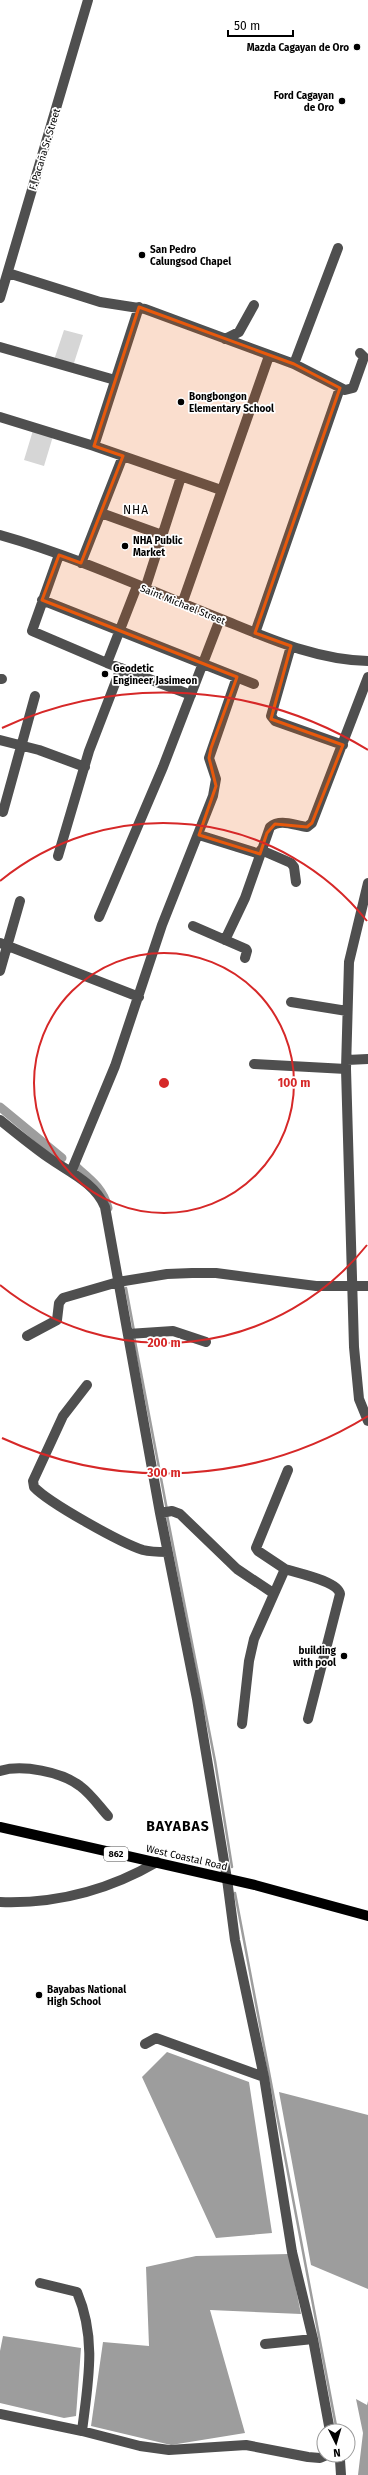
<svg xmlns="http://www.w3.org/2000/svg" width="368" height="2475" font-family="'Fira Sans',sans-serif">
<rect width="100%" height="100%" fill="#fff"/>
<!-- green -->
<path fill="#d6d6d6" d="M 64,330 L 83,335 L 73,366 L 54,360 Z
M 34,427 L 54,433 L 44,466 L 24,460 Z"/>
<!-- water -->
<path fill="#9d9d9d" d="M 167,2052 L 249,2082 L 272,2233 L 216,2238 L 142,2077 Z
M 279,2092 L 368,2115 L 368,2289 L 311,2265 Z
M 289,2254 L 301,2314 L 210,2310 L 245,2433 L 171,2445 L 91,2426 L 103,2342 L 149,2346 L 146,2267 L 196,2256 Z
M 3,2336 L 81,2348 L 76,2416 L 64,2418 L 0,2403 L 0,2351 Z
M 356,2399 L 367,2405 L 368,2401 L 368,2475 L 358,2475 L 363,2433 Z"/>
<g fill="none" stroke-linecap="round" stroke-linejoin="round">
<!-- stream -->
<path stroke="#9d9d9d" stroke-width="2.5" d="M 126,1288 L 134,1331
M 134,1336 L 167,1510
M 167,1515 L 215,1761 L 232,1867
M 235,1893 L 337,2431"/>
<!-- canal -->
<path stroke="#9d9d9d" stroke-width="9" d="M 0,1107 L 62,1158
M 75,1166 C 90,1179 103,1188 108,1208"/>
<!-- minor -->
<path stroke="#4f4f4f" stroke-width="10" d="M 8,273 L 100,302 L 145,309 L 294,364 L 345,390 L 353,388 L 364,357 L 360,353
M 0,298 L 88,0
M 225,339 L 239,332 L 254,305
M 0,347 L 115,380
M 294,364 L 338,248
M 0,417 L 94,446 L 139,307
M 94,446 L 221,490
M 101,513 L 162,535
M 0,535 C 75,556 148,590 221,619 C 268,638 316,660 368,661
M 59,555 L 32,631 L 107,663 L 191,695
M 81,563 L 123,456
M 145,589 L 181,477
M 42,600 L 254,684
M 182,604 L 269,356
M 255,633 L 340,388
M 291,646 L 271,716 L 275,721 L 343,745
M 107,663 L 137,586
M 0,679 L 2,679
M 0,740 L 39,750 L 85,767
M 3,812 L 35,696
M 199,835 L 260,854
M 261,850 L 291,863 L 294,867 L 296,882
M 58,856 L 89,751 L 121,668
M 368,883 L 349,962 L 346,1069 L 354,1347 L 359,1399 L 368,1421
M 99,917 L 163,767 L 220,619
M 193,926 L 246,949 L 247,951 L 245,958
M 225,940 L 245,898 L 270,827 C 281,818 295,826 307,827 L 312,823 L 368,677
M 0,943 L 139,997
M 0,971 L 20,901
M 291,1002 L 347,1011
M 347,1060 L 368,1059
M 254,1064 L 346,1069
M 0,1120 C 16,1133 32,1146 49,1158 C 69,1172 95,1183 105,1207 L 160,1513 L 197,1699 L 227,1879 L 235,1940 L 264,2077 L 292,2252 L 313,2339 L 330,2431
M 71,1172 L 115,1066 L 162,925 L 213,796 L 216,779 L 209,758 L 237,677
M 128,1334 L 173,1331 L 206,1342
M 27,1336 L 57,1320 L 59,1303 L 63,1298 L 118,1282 L 167,1274 L 192,1273 L 216,1273 L 316,1286 L 368,1286
M 87,1385 L 63,1416 L 33,1481 L 34,1487 C 49,1503 121,1543 143,1550 C 151,1552 159,1552 167,1552
M 160,1513 L 172,1511 L 180,1514 L 237,1569 L 273,1593
M 285,1569 L 258,1551 L 256,1548 L 288,1470
M 242,1724 L 249,1661 L 254,1639 L 285,1569 C 297,1573 338,1581 340,1594 L 308,1719
M 0,1771 C 22,1764 62,1772 80,1786 C 91,1794 99,1806 108,1816
M 0,1902 C 55,1904 109,1890 157,1862
M 145,2044 L 156,2038 L 264,2077
M 40,2283 L 77,2292 C 97,2339 88,2382 82,2431
M 265,2344 L 313,2339
M 0,2414 L 82,2431 L 140,2446 L 169,2450 L 246,2445 L 308,2457 L 320,2458 L 327,2455
M 335,2455 L 340,2460 L 341,2475"/>
<!-- major -->
<path stroke="#000" stroke-width="10" d="M 0,1827 L 255,1885 L 368,1916"/>
</g>
<!-- marked area -->
<path fill="#e8590c" fill-opacity="0.2" stroke="#e8590c" stroke-width="3" stroke-linejoin="round" d="M 139,307 L 294,364 L 340,388 L 255,633 L 291,646 L 271,719 L 343,745 L 312,823 L 307,827 L 275,824 L 267,833 L 260,854 L 199,835 L 216,786 L 209,758 L 211,748 L 237,677 L 42,600 L 59,555 L 81,563 L 123,456 L 94,446 Z"/>
<!-- distance rings -->
<g fill="none" stroke="#d62828" stroke-width="2">
<circle cx="164" cy="1083" r="130"/>
<path d="M367 1245A260 260 0 0 1 0 1285M0 881A260 260 0 0 1 367 921"/>
<path d="M368 1416A390 390 0 0 1 2 1438M2 728A390 390 0 0 1 368 750"/>
</g>
<!-- markers -->
<g fill="#000" stroke="#fff" stroke-width="1.5">
<circle cx="357" cy="47" r="4"/>
<circle cx="342" cy="101" r="4"/>
<circle cx="142" cy="255" r="4"/>
<circle cx="181" cy="402" r="4"/>
<circle cx="125" cy="546" r="4"/>
<circle cx="105" cy="674" r="4"/>
<circle cx="344" cy="1656" r="4"/>
<circle cx="39" cy="1995" r="4"/>
</g>
<g text-anchor="middle" stroke-width="3.5" stroke-linejoin="round" paint-order="stroke">
<!-- shield labels -->
<rect fill="#fff" stroke="#4c4c4c" stroke-width="1" x="104" y="1847" width="24" height="14" rx="3"/>
<g font-size="9" font-weight="bold" fill="#000">
<text x="116" y="1857">862</text>
</g>
<!-- poi labels -->
<g font-size="10" font-weight="bold" fill="#000" stroke="#fff" text-anchor="start">
<text x="349" y="51" text-anchor="end">Mazda Cagayan de Oro</text>
<text x="334" y="99" text-anchor="end">Ford Cagayan<tspan x="334" dy="12">de Oro</tspan></text>
<text x="150" y="253">San Pedro<tspan x="150" dy="12">Calungsod Chapel</tspan></text>
<text x="189" y="400">Bongbongon<tspan x="189" dy="12">Elementary School</tspan></text>
<text x="133" y="544">NHA Public<tspan x="133" dy="12">Market</tspan></text>
<text x="113" y="672">Geodetic<tspan x="113" dy="12">Engineer Jasimeon</tspan></text>
<text x="336" y="1654" text-anchor="end">building<tspan x="336" dy="12">with pool</tspan></text>
<text x="47" y="1993">Bayabas National<tspan x="47" dy="12">High School</tspan></text>
</g>
<!-- street labels -->
<g font-size="10" fill="#000" stroke="#fff">
<text transform="translate(44 149) rotate(-73)" y="4">F. Pacaña Sr. Street</text>
<text transform="translate(183 604) rotate(22)" y="4">Saint Michael Street</text>
<text transform="translate(187 1857) rotate(13)" y="4">West Coastal Road</text>
</g>
<!-- quarter labels -->
<g font-size="12" letter-spacing="1" fill="#000" stroke="#fff">
<text x="136" y="514">NHA</text>
</g>
<!-- district labels -->
<g font-size="14" font-weight="bold" letter-spacing="1" fill="#000" stroke="#fff">
<text x="178" y="1831">BAYABAS</text>
</g>
</g>
<circle cx="164" cy="1083" r="6" fill="#d62828" stroke="#fff" stroke-width="2"/>
<g font-size="12" text-anchor="middle" font-weight="bold" fill="#d62828" stroke="#fff" stroke-width="3.5" stroke-linejoin="round" paint-order="stroke">
<text x="294" y="1087">100 m</text>
<text x="164" y="1347">200 m</text>
<text x="164" y="1477">300 m</text>
</g>
<!-- north arrow -->
<g transform="translate(336 2443) rotate(175)"><circle r="19" fill="#ffffff" stroke="#999999"/>
<path d="M0-3L7 15L0 10L-7 15Z" fill="#000000"/>
<text y="-6" font-size="11" font-weight="bold" text-anchor="middle" fill="#000000">N</text>
</g>
<!-- scale -->
<path d="M228 30v6h65v-6" fill="none" stroke="#000000" stroke-width="2"/>
<text x="234" y="30" font-size="12" fill="#000000" stroke="#ffffff" stroke-width="3" paint-order="stroke">50 m</text>
</svg>
